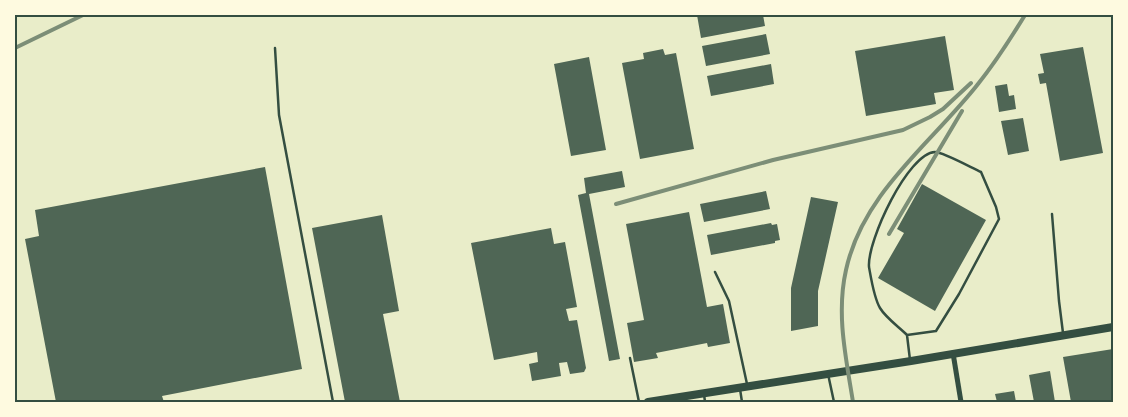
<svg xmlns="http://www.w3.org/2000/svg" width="1128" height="417" font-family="'Open Sans',sans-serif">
<rect width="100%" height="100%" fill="#e9edc9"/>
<!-- building -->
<path fill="#4f6655" d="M 697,15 L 763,15 L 765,26 L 701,38 Z
M 766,34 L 770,54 L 706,66 L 702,46 Z
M 945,36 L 954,90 L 934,93 L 936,104 L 866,116 L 855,51 Z
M 1083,47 L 1103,153 L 1060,161 L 1046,83 L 1040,84 L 1038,74 L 1044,73 L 1040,54 Z
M 663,49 L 665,55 L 676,53 L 694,149 L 640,159 L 622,63 L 644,59 L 643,53 Z
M 589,57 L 606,150 L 571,156 L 554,64 Z
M 771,64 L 774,84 L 711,96 L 707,76 Z
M 1007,84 L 1009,96 L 1014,95 L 1016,109 L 999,112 L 995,86 Z
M 1023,118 L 1029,151 L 1008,155 L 1001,121 Z
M 265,167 L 302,369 L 162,396 L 164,402 L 56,402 L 25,239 L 39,236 L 35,210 Z
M 622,171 L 625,187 L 589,194 L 620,359 L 609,361 L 578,195 L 586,193 L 584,178 Z
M 922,184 L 986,220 L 935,311 L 878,278 L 904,233 L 897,229 Z
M 766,191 L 770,209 L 704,222 L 700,204 Z
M 811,197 L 838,202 L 818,291 L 818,326 L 791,331 L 791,288 Z
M 689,212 L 707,307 L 723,304 L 730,343 L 708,347 L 707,343 L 656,353 L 658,358 L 634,362 L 627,323 L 644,320 L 626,224 Z
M 382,215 L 399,311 L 383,314 L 400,402 L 345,402 L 312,228 Z
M 771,223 L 772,225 L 777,224 L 780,240 L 775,241 L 775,243 L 711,255 L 707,235 Z
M 551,228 L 554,244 L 565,242 L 577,307 L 566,309 L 569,321 L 577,320 L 586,368 L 584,372 L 570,374 L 567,362 L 559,363 L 561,376 L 532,381 L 529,364 L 538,362 L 537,352 L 494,360 L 471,243 Z
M 1113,349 L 1113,402 L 1071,402 L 1063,357 Z
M 1050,371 L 1055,402 L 1034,402 L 1029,375 Z
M 1014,391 L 1016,402 L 997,402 L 995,394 Z"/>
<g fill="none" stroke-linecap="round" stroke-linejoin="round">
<!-- service -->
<path stroke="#344e41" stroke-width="2.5" d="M 275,48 L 279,115 L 333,402
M 1052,214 L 1059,301 L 1063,333
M 715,272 L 729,301 L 747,384
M 907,335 C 899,327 886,318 880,308 C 874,298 871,278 869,267 C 867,241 908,153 935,152 C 943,152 972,168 981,172 L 996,207 L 999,219 L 959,294 L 936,331 L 907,335 L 910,360
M 630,358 L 639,402
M 828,374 L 834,402
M 740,389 L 742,402
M 704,394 L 705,402"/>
<!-- minor -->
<path stroke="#344e41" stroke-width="5" d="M 953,353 L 961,402"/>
<!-- primary -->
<path stroke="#344e41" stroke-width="8" d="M 648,402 L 911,361 L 1113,327"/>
<!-- rail -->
<path stroke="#7c8e77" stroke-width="4" d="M 15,48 L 83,15
M 616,204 L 773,160 L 903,130 L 930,117 L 943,109 L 971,83
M 889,234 L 962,111
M 853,402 C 846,358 836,314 846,270 C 863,192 931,144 978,84 C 995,63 1011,38 1025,15"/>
</g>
<!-- border -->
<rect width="1128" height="417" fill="none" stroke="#fefae0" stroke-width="32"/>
<rect x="16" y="16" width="1096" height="385" fill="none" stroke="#344e41" stroke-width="2"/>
</svg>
